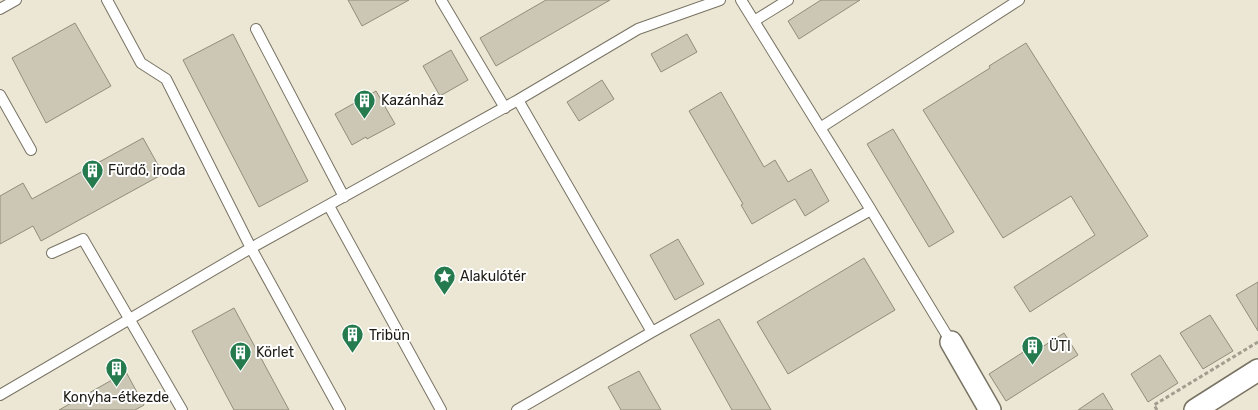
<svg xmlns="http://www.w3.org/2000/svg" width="1258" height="410" font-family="Rubik,sans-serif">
<rect width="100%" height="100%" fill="#ece7d4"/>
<!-- building -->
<path fill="#cbc7b4" stroke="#918d7b" d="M 348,0 L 409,0 L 362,26 Z
M 546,0 L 610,0 L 496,66 L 480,38 Z
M 821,0 L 860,0 L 799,39 L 788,21 Z
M 75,23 L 111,86 L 46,123 L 12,58 Z
M 233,34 L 308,181 L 259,207 L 183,60 Z
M 687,34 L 697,52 L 661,72 L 651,54 Z
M 1026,43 L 1148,236 L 1030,312 L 1014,287 L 1095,235 L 1071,196 L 1003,238 L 923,110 L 990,68 L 989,66 Z
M 451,50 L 468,80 L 440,96 L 423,66 Z
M 602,80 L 614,99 L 579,121 L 567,102 Z
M 376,91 L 395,124 L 367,139 L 366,137 L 352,145 L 335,114 Z
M 721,92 L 764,167 L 775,160 L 788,182 L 811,169 L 829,201 L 805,216 L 795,199 L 752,224 L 741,205 L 743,204 L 689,111 Z
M 893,129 L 954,232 L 929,247 L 867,144 Z
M 143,138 L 163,174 L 41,241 L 33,226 L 0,244 L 0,196 L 23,183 L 32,199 Z
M 678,239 L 704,284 L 675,300 L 650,255 Z
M 864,258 L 895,310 L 788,374 L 757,322 Z
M 1258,282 L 1258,331 L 1236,295 Z
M 234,308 L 289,410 L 234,410 L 192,331 Z
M 1210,315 L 1233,351 L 1203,369 L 1180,333 Z
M 719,319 L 771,410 L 732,410 L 690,335 Z
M 1064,333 L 1078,355 L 1006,401 L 989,374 L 1025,351 L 1028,356 Z
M 1160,355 L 1178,383 L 1148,402 L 1131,374 Z
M 639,371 L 661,410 L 621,410 L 608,387 Z
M 126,372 L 144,405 L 135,410 L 59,410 Z
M 1103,393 L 1113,410 L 1078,410 Z"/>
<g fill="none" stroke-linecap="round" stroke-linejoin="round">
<defs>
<path id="service" d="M 107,0 L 141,63 L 166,79 L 251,248 L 340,410
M 441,0 L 505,108
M 741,0 L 871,210
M 0,9 L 16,0
M 754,21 L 788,0
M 256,29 L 344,197
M 0,95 L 31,150
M 518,100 L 638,29 L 720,0
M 820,128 L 1019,0
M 329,206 L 441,410
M 52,253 L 83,239 L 182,410
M 0,395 L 251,248 L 518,100 L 652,332
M 517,410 L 652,332 L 871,210 L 951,342"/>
<path id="minor" d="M 951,342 L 990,410
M 1195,410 L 1258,370"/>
</defs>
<!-- service casing -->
<use href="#service" stroke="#787363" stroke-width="12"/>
<!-- minor casing -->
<use href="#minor" stroke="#787363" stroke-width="24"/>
<!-- path -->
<path stroke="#a29e8f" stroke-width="3" stroke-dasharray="4 2.5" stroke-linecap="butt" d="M 1157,410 L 1154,405 L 1258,342"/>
<!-- service -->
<use href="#service" stroke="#fff" stroke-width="10"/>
<!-- minor -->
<use href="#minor" stroke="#fff" stroke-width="21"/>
</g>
<!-- icons -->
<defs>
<symbol id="building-pin" viewBox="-11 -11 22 30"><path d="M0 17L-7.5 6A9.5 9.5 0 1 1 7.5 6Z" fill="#257b4e" stroke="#fff"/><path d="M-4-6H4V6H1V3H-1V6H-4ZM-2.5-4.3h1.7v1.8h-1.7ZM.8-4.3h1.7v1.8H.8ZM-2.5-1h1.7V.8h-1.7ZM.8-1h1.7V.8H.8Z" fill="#fff"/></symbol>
<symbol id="sight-pin" viewBox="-11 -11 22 30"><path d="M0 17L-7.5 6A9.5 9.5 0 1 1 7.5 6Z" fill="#257b4e" stroke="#fff"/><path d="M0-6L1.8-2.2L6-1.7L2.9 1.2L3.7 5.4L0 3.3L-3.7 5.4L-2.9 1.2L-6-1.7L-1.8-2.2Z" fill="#fff"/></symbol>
</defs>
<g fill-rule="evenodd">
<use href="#building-pin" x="352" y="88" width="25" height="34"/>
<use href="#building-pin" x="80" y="158" width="25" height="34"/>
<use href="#sight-pin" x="432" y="264" width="25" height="34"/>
<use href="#building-pin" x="340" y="322" width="25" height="34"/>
<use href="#building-pin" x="1020" y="334" width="25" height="34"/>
<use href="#building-pin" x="228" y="340" width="25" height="34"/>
<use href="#building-pin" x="104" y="356" width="25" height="34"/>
</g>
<g text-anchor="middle" stroke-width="4" stroke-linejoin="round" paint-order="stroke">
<!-- poi labels -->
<g font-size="14" fill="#1d1b14" stroke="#fff" text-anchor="start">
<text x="381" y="105">Kazánház</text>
<text x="108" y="175">Fürdő, iroda</text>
<text x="460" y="281">Alakulótér</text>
<text x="369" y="340">Tribün</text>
<text x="1049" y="351">ÜTI</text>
<text x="256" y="357">Körlet</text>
<text x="116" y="402" text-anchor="middle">Konyha-étkezde</text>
</g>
</g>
</svg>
